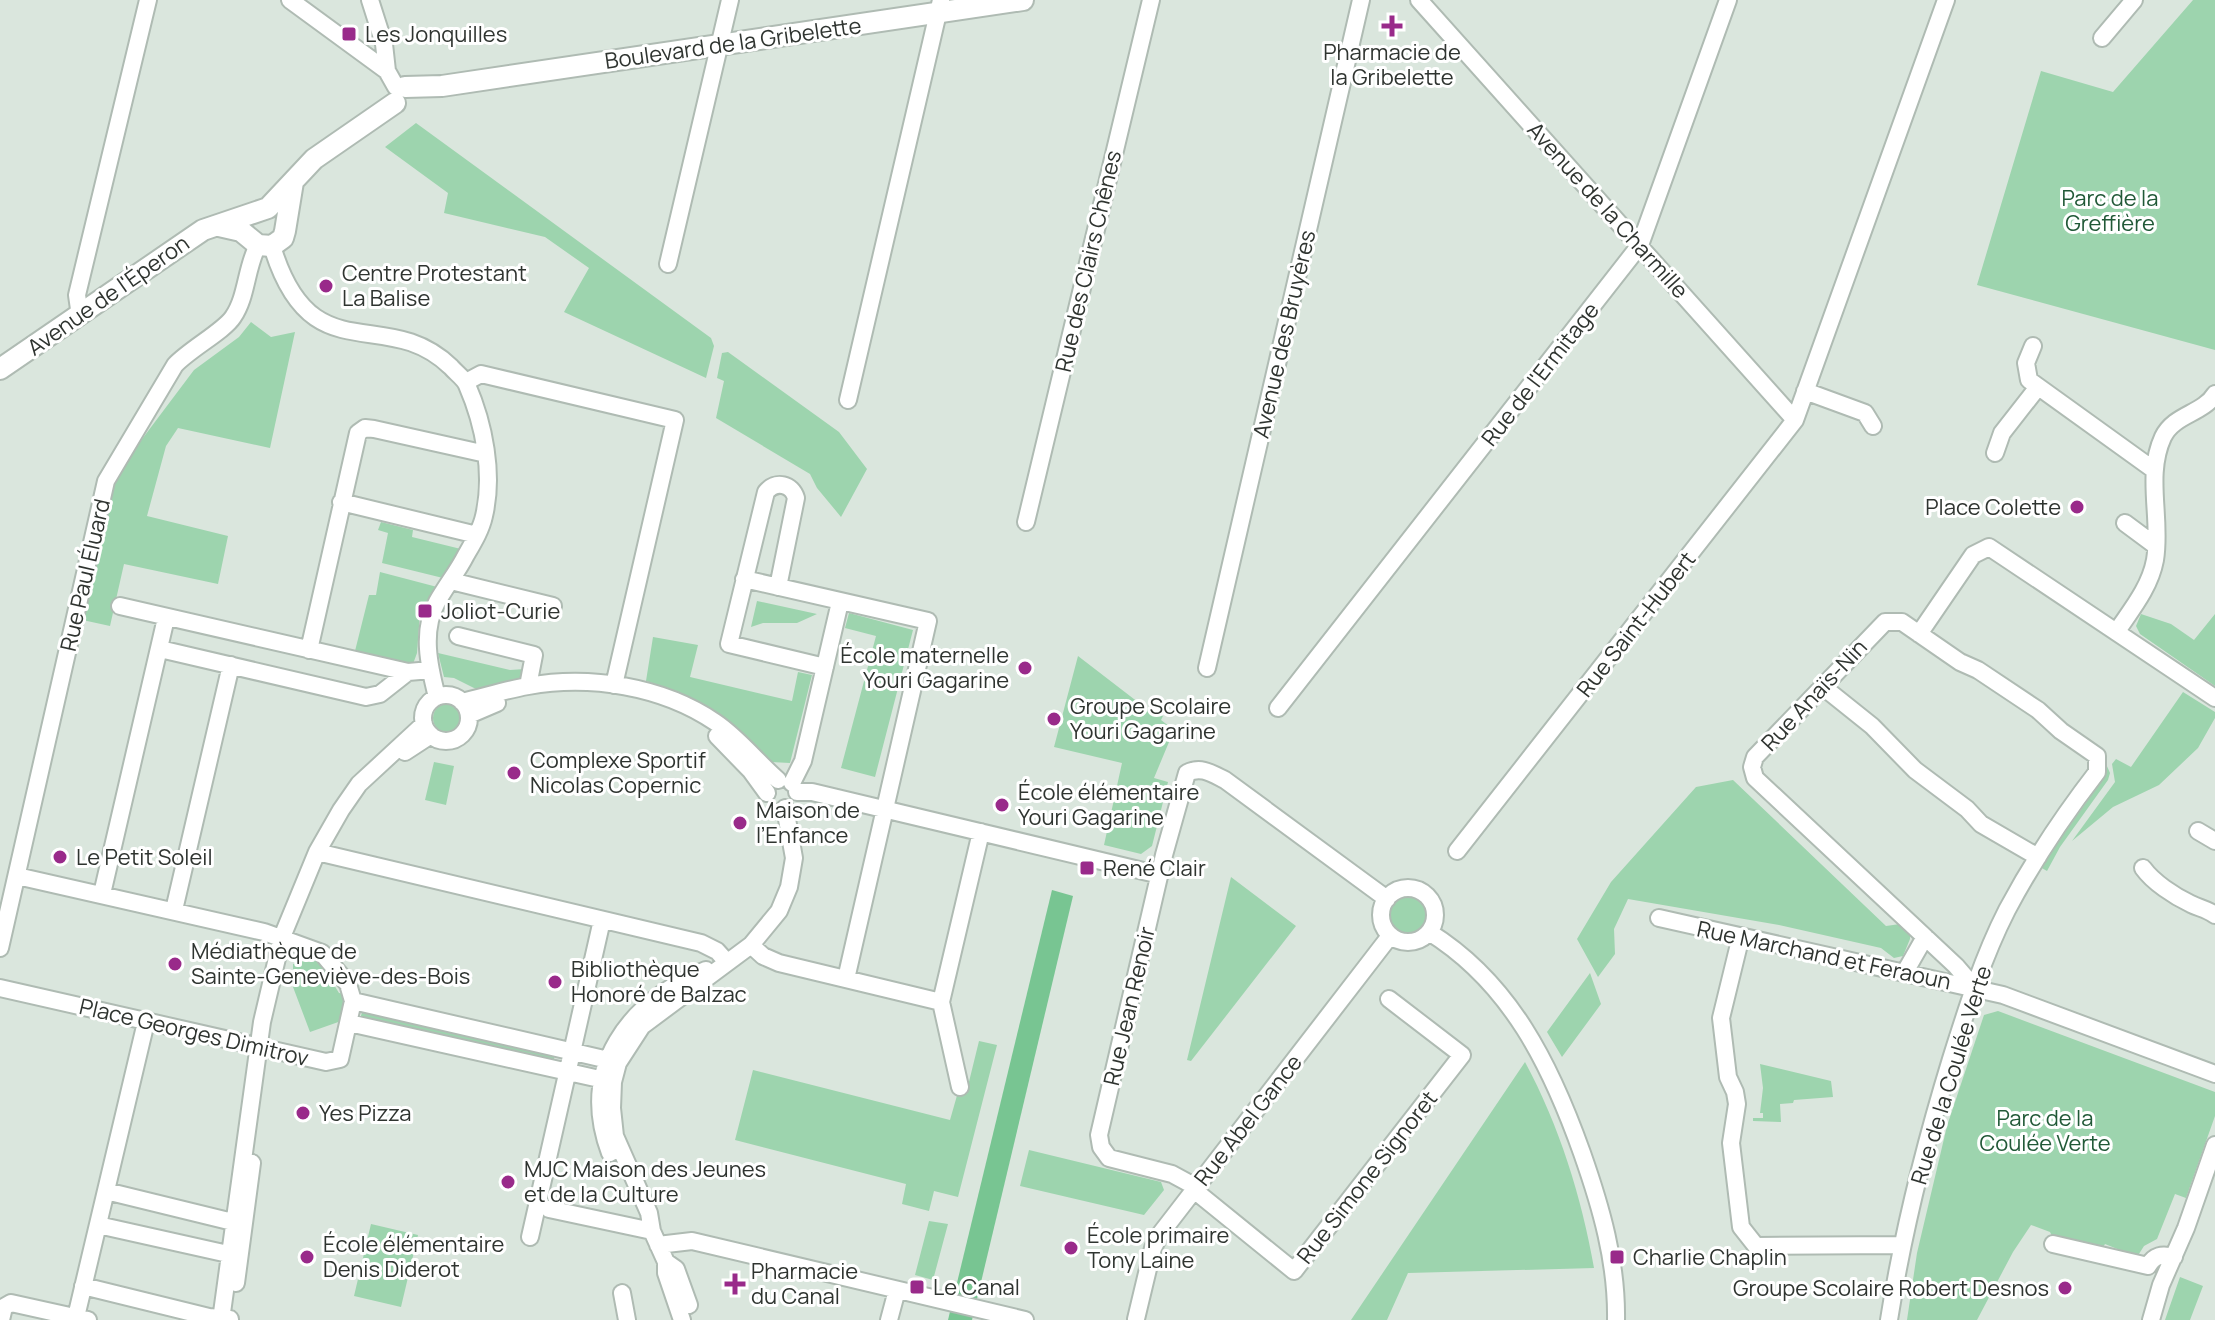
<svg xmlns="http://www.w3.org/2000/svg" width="2215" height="1320" font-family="Manrope,sans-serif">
<rect width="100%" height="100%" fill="#dae6dd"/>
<!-- green -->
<path fill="#9dd4ae" d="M 2193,0 L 2215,0 L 2215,350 L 1977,285 L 2041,71 L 2113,92 Z
M 416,123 L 711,338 L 714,346 L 706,378 L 564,312 L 589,268 L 545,237 L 444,213 L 448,193 L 385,147 Z
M 251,322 L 271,337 L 295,332 L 270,448 L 178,428 L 166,446 L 147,516 L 228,536 L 218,584 L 124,564 L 110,626 L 78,619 L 109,483 L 194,370 L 239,337 Z
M 728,352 L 839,432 L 867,469 L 841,517 L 817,488 L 810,474 L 716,418 L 724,381 L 717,378 L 722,353 Z
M 381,522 L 413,530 L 412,537 L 465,550 L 447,579 L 382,563 L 388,533 L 378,530 Z
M 380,572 L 441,588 L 420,613 L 417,653 L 413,664 L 355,651 L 369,595 L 376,595 Z
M 757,601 L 817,614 L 797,623 L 763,623 L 751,627 Z
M 849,613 L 913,630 L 875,777 L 841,768 L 876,636 L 845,628 Z
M 2141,614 L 2171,624 L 2194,640 L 2215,614 L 2215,686 L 2140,634 L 2136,626 Z
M 653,637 L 698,645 L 690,677 L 792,701 L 798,672 L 812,675 L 790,763 L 771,762 C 737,722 696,697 646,681 Z
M 438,653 L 510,670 L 525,669 L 526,677 L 476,689 L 454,678 L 444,677 Z
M 1078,656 L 1143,706 L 1163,716 L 1161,720 L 1174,730 L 1154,778 L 1168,782 L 1152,846 L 1141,854 L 1104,845 L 1122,763 L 1054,747 Z
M 2183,692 L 2215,712 L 2215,718 L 2198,748 L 2159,785 L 2113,807 L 2072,841 L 2115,782 L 2112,764 L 2116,759 L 2131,767 Z
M433 718a15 15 0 1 1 30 0a15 15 0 1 1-30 0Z
M 434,762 L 454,766 L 446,805 L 425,800 Z
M 2106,764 L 2110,773 L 2108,780 L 2060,847 L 2047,871 L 2040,867 L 2102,780 Z
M 1733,780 L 1886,926 L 1900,924 L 1910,935 L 1910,939 L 1903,956 L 1894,958 L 1881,948 L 1779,925 L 1628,899 L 1614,929 L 1615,954 L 1598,977 L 1577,939 L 1611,882 L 1696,787 Z
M 1231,877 L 1296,926 L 1191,1061 L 1187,1060 Z
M1388 916a21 21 0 1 1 42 0a21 21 0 1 1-42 0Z
M 315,958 L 327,966 L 326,972 L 339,993 L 346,994 L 344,1020 L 310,1032 L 293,987 L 293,964 Z
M 1590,973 L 1601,1004 L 1562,1057 L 1547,1032 Z
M 363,1009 L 555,1054 L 553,1064 L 360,1019 Z
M 1998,1011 L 2215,1092 L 2215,1116 L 2186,1198 L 2175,1194 L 2157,1239 L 2144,1246 L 2137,1257 L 2105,1244 L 2100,1252 L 2054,1240 L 2050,1232 L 2031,1225 L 2013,1252 L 1977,1320 L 1907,1320 L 1917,1253 L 1947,1126 L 1984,1015 Z
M 979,1041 L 997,1045 L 958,1197 L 934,1191 L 929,1211 L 902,1204 L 906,1184 L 735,1140 L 753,1070 L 950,1120 L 958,1092 L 966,1094 Z
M 1525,1062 C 1559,1125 1582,1198 1594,1268 L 1408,1273 L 1387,1320 L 1351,1320 Z
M 1760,1064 L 1831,1081 L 1833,1097 L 1794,1100 L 1793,1103 L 1780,1104 L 1781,1122 L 1753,1121 L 1753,1118 L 1763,1118 L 1763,1113 L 1760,1113 L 1763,1088 Z
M 1029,1150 L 1161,1182 L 1164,1190 L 1144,1215 L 1020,1186 Z
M 929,1221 L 948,1224 L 933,1280 L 915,1275 Z
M 371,1224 L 418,1235 L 401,1307 L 354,1296 Z
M 2180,1277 L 2203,1286 L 2190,1320 L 2165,1320 Z"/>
<!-- water -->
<path fill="#78c592" d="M 1052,890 L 1073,896 L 972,1320 L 948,1320 Z"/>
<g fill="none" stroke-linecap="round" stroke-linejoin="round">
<defs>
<path id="minor" d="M 290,0 L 387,71 L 396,87
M 370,0 L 384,44 L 387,71
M 1419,0 L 1795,420
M 2102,38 L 2134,0
M 272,246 C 311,376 385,303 451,367 C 456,373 464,378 467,385 C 484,424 494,474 484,516 C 481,530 473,543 466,555 C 458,571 446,586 437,602 C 421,631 429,666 437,697
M 668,264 L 730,0
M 80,316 L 77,295 L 148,0
M 2033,346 L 2026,363 L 2029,380 L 2154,470
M 466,382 L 481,374 L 675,420 L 614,685
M 1805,391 L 1865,413 L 1873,426
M 848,400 L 941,0
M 1995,453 L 2002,433 L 2038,387
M 341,502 L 477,535
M 1026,522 L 1151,0
M 2125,523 L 2156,546
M 744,579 L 928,621 L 846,979
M 451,581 L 553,606
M 778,587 L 796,498 C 792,484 776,480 766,492 L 729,644 L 825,667
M 120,606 L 408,672 L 431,670
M 2117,631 C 2132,609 2150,587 2155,560 C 2162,519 2145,476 2163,437 C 2174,414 2203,414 2215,394
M 1919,634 L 1973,555 L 1989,547 L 2215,698
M 458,636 L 534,655 L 528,686
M 160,649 L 366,697 L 380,694 L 408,672
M 309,650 L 358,433 L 365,428 L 374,429 L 486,454
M 1207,668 L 1361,0
M 1822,686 L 1872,726 L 1915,770 L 1967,809 L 1981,824 L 2038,857
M423 718a23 23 0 1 1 46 0a23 23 0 1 1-46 0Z
M 462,702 C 484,697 505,690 528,686 C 590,675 662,686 715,722 C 739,738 756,761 778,780
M 1278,708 L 1640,245 L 1728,0
M 469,715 L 497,703
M 717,736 L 751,771 L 767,793
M 405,752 L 431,735
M 792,783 L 803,761 L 840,602
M 797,792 L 812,792 L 1160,875
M 2198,831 L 2215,841
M 1457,851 L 1795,420 L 1946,0
M 317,852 L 701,943 L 717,951 L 726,961
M 2143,868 C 2153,882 2174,896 2191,904 C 2199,908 2207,909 2215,915
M1381 915a27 27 0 1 1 54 0a27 27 0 1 1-54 0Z
M 102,894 L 166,618
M 174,910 L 231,665
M 1659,918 L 2003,995 L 2215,1074
M 1429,932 C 1511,983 1551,1066 1582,1153 C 1601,1207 1617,1262 1616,1320
M 1741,936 L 1721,1018 L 1728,1077 L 1735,1092 L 1737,1104 L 1731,1143 L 1741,1227 L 1756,1246 L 1901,1245
M 751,945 L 763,956 L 779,963 L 941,1002
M 0,948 L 106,481 L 175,365 C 190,349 224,331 233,317 C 247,297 246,267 258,245
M 1905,972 L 1925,937
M 0,988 L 326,1062 L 340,1059 L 353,1001 L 348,984 L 322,953 L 264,932 L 17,876
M 353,1001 L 617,1062
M 349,1023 L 613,1082
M 960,1087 L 941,1002 L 981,832
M 610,1153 C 578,1067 629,1002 706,970
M 1196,1187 L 1172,1174 L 1109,1158 L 1101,1147 L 1099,1135 L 1164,855 L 1187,773 C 1201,766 1211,773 1225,780 L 1387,899
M 1194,1190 L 1294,1271 L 1462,1055 L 1389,999
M 106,1191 L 241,1224
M 549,1209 L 652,1231
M 98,1225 L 237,1256
M 530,1237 L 602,920
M 2053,1244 L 2148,1266 C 2154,1255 2162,1254 2174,1257
M 658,1245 L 692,1241 L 1025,1320
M 666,1262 L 676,1269 L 689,1305
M 236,1283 L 252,1163
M 83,1286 L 209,1317 L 230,1319
M 622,1293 L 627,1320
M 76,1317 L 146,1022
M 1136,1319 L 1153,1248 L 1161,1233 L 1390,936
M 1,1320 L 4,1307 L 11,1303 L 88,1320
M 221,1320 L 262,1022 L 282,937 L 317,852 L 341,810 L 359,784 L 424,724
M 682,1320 L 666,1273 L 666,1262 L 652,1231 L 649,1213 L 615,1136 L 612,1108 L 613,1082 L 618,1063 L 642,1026 L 751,945 L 779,911 L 789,887 L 794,858 L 785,808
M 889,1320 L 897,1290
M 1889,1320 C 1903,1231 1925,1144 1951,1059 C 1967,1008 1983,957 2007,910 C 2033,861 2063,816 2097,772 L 2097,756 L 2061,731 L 2038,710 L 1978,670 L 1960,662 L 1902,622 L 1885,622 L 1755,757 L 1752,767 L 1755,778 L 1956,966 L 1974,987
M 2151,1320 L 2161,1285 L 2186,1228 L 2215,1145"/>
<path id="major" d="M 405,87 L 442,86 L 1023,0
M 219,226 L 241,231 L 258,245 L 272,246 L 283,238 L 285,231 L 293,182
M 0,369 L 203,230 L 268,208 L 314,159 L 395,103"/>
</defs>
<!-- minor casing -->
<use href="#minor" stroke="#afbbb3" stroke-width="20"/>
<!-- major casing -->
<use href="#major" stroke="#afbbb3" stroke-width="24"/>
<!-- minor -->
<use href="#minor" stroke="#fff" stroke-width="16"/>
<!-- major -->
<use href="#major" stroke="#fff" stroke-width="20"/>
</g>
<!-- markers -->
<g fill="#992a8a" stroke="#fff" stroke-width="3">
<path d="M1388 14h8v8h8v8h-8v8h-8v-8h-8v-8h8z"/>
<rect x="341" y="26" width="16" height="16" rx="4"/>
<circle cx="326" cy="286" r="8"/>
<circle cx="2077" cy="507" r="8"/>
<rect x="417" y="603" width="16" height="16" rx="4"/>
<circle cx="1025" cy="668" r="8"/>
<circle cx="1054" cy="719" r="8"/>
<circle cx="514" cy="773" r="8"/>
<circle cx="1002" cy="805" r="8"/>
<circle cx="740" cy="823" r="8"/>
<circle cx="60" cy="857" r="8"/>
<rect x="1079" y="860" width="16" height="16" rx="4"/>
<circle cx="175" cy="964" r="8"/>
<circle cx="555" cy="982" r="8"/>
<circle cx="303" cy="1113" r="8"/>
<circle cx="508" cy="1182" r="8"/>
<circle cx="1071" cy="1248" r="8"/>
<circle cx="307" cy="1257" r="8"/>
<rect x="1609" y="1249" width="16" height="16" rx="4"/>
<path d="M731 1272h8v8h8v8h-8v8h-8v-8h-8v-8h8z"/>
<rect x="909" y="1279" width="16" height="16" rx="4"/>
<circle cx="2065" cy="1288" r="8"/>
</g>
<g text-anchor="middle" stroke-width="6" stroke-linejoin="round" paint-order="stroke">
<!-- poi labels -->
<g font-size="22" fill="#2f3430" stroke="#fff" text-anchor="start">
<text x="365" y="42">Les Jonquilles</text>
<text x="1392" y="60" text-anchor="middle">Pharmacie de<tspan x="1392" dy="25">la Gribelette</tspan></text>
<text x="342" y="281">Centre Protestant<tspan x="342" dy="25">La Balise</tspan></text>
<text x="2061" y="515" text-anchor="end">Place Colette</text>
<text x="441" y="619">Joliot-Curie</text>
<text x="1009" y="663" text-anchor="end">École maternelle<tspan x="1009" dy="25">Youri Gagarine</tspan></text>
<text x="1070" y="714">Groupe Scolaire<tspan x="1070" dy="25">Youri Gagarine</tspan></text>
<text x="530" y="768">Complexe Sportif<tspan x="530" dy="25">Nicolas Copernic</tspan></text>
<text x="1018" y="800">École élémentaire<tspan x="1018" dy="25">Youri Gagarine</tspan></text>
<text x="756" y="818">Maison de<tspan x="756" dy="25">l’Enfance</tspan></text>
<text x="76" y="865">Le Petit Soleil</text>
<text x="1103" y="876">René Clair</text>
<text x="191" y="959">Médiathèque de<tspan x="191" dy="25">Sainte-Geneviève-des-Bois</tspan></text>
<text x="571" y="977">Bibliothèque<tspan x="571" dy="25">Honoré de Balzac</tspan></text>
<text x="319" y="1121">Yes Pizza</text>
<text x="524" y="1177">MJC Maison des Jeunes<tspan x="524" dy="25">et de la Culture</tspan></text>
<text x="1087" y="1243">École primaire<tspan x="1087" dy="25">Tony Laine</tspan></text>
<text x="323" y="1252">École élémentaire<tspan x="323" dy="25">Denis Diderot</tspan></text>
<text x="1633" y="1265">Charlie Chaplin</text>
<text x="751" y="1279">Pharmacie<tspan x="751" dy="25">du Canal</tspan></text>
<text x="933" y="1295">Le Canal</text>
<text x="2049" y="1296" text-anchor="end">Groupe Scolaire Robert Desnos</text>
</g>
<!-- street labels -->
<g font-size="22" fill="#2f3430" stroke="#fff">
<text transform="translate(733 43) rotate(-8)" y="8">Boulevard de la Gribelette</text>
<text transform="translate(1608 210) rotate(48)" y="8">Avenue de la Charmille</text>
<text transform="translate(1088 261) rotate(-77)" y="8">Rue des Clairs Chênes</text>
<text transform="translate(108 295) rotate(-35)" y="8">Avenue de l'Éperon</text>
<text transform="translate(1284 334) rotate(-77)" y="8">Avenue des Bruyères</text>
<text transform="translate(1540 374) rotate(-52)" y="8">Rue de l'Ermitage</text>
<text transform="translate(85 575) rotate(-77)" y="8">Rue Paul Éluard</text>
<text transform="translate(1636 624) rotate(-52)" y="8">Rue Saint-Hubert</text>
<text transform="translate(1814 695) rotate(-47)" y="8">Rue Anaïs-Nin</text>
<text transform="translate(1824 955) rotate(12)" y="8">Rue Marchand et Feraoun</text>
<text transform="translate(1129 1006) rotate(-77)" y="8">Rue Jean Renoir</text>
<text transform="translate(194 1032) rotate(13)" y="8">Place Georges Dimitrov</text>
<text transform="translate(1951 1075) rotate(-73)" y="8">Rue de la Coulée Verte</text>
<text transform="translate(1248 1120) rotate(-52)" y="8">Rue Abel Gance</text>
<text transform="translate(1367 1177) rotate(-52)" y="8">Rue Simone Signoret</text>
</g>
<!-- park labels -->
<g font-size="22" fill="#215937" stroke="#fff">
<text x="2110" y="206">Parc de la<tspan x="2110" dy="25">Greffière</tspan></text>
<text x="2045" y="1126">Parc de la<tspan x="2045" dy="25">Coulée Verte</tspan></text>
</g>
</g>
</svg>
